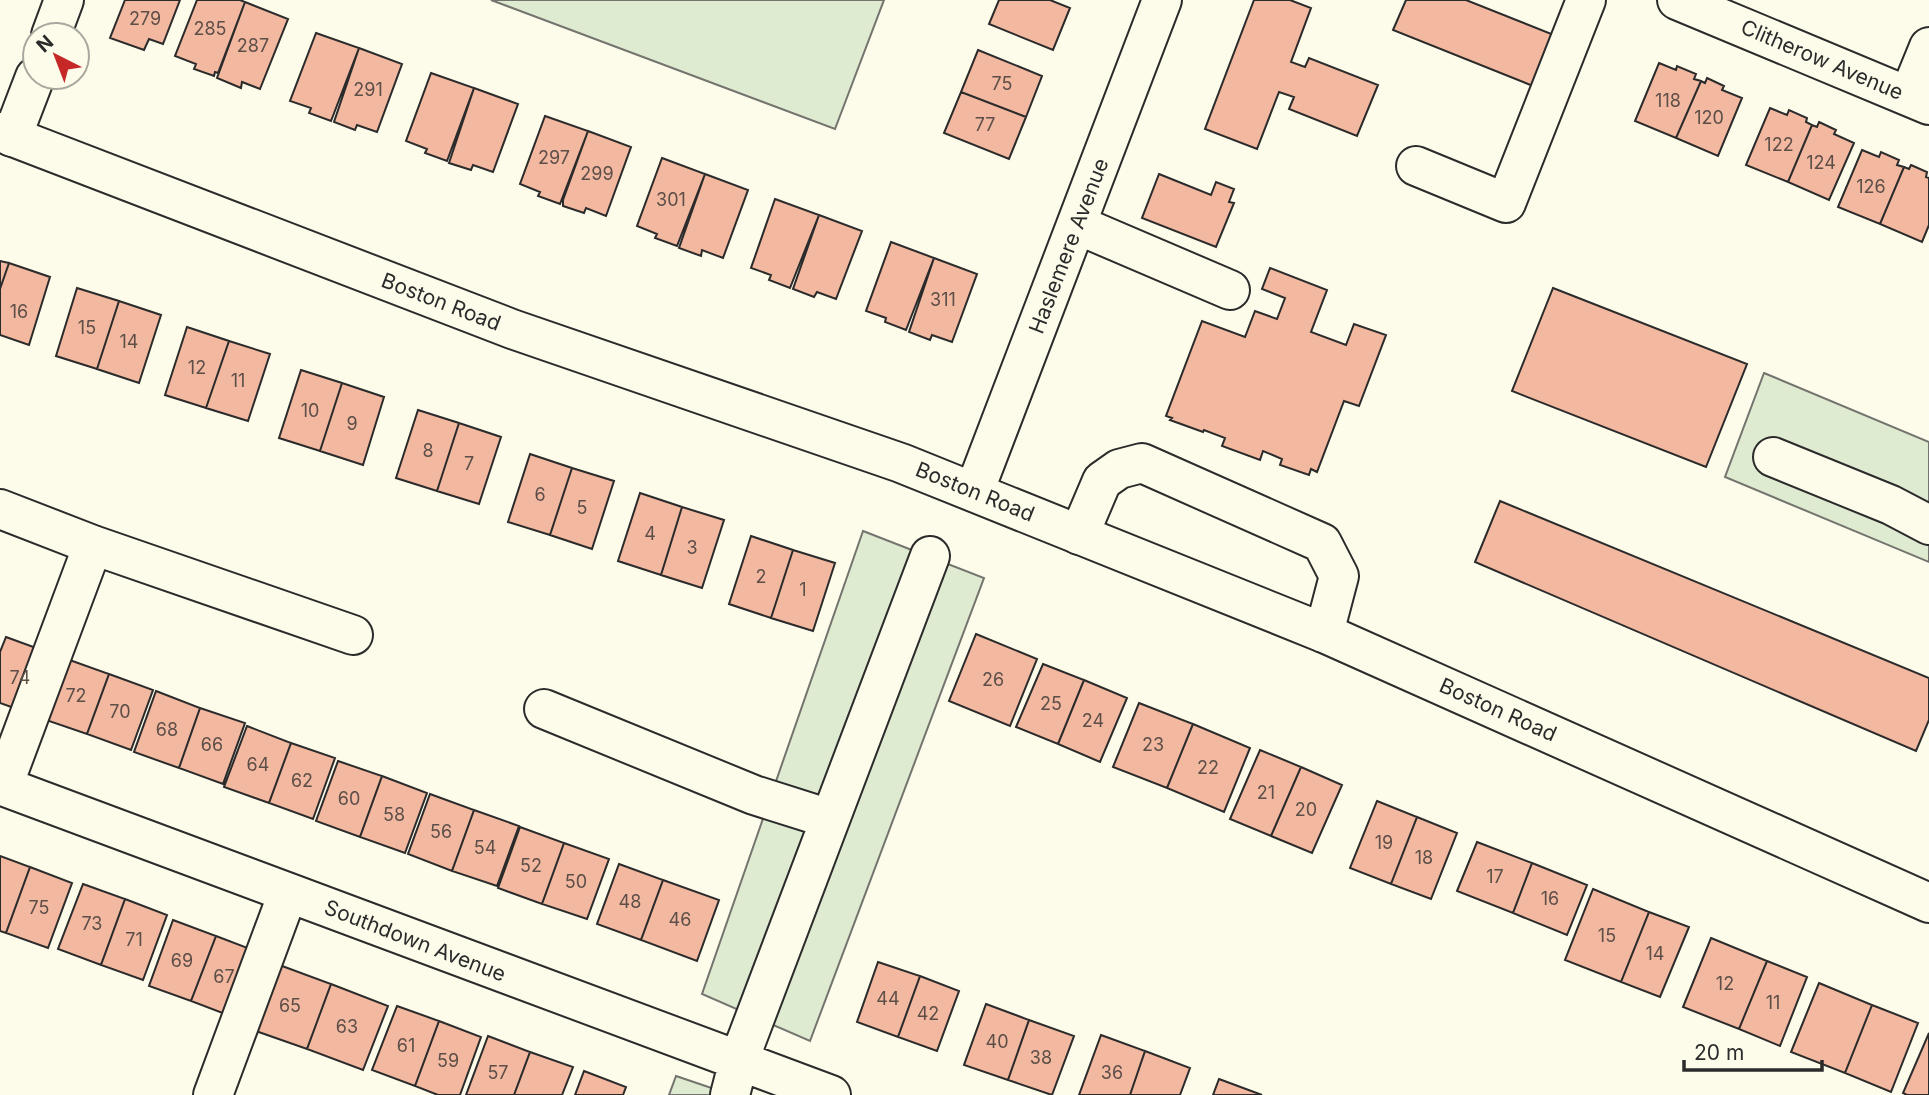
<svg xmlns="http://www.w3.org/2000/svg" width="1929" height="1095" font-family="Inter,sans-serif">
<rect width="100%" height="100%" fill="#fdfbea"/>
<!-- green -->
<path fill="#deebd1" stroke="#74746e" stroke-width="2" d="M 491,0 L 884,0 L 835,129 Z
M 1764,373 L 1929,442 L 1929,562 L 1725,477 Z
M 863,531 L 984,578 L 810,1041 L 702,994 Z
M 676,1076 L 732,1095 L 669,1095 Z"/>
<!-- building -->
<path fill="#f2b8a0" stroke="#2b2b2b" stroke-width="2" d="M 125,0 L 180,0 L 163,44 L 149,39 L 144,50 L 110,38 Z
M 197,0 L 240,0 L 245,2 L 218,73 L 215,72 L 214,76 L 194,69 L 196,64 L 175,56 Z
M 999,0 L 1050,0 L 1070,8 L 1053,50 L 989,24 Z
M 1254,0 L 1290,0 L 1311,8 L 1291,62 L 1305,67 L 1309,58 L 1378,85 L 1357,136 L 1289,109 L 1294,97 L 1279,92 L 1257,149 L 1205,129 Z
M 1406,0 L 1466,0 L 1554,35 L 1533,86 L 1393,30 Z
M 245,2 L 288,19 L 260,89 L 242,82 L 241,88 L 217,78 Z
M 316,33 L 359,48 L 331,121 L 309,113 L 311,108 L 290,101 Z
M 359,48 L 402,64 L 377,132 L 357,125 L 355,130 L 334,122 Z
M 978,50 L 1042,76 L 1026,117 L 961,92 Z
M 1659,63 L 1676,70 L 1677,66 L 1696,74 L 1694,79 L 1701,81 L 1676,138 L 1635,121 Z
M 431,73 L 474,88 L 447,161 L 425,153 L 427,149 L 406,141 Z
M 1707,78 L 1724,86 L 1722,90 L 1742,98 L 1718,156 L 1676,138 L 1701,81 L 1705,83 Z
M 474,88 L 518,104 L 493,172 L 473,165 L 471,170 L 449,163 Z
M 961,92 L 1026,117 L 1009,159 L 944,133 Z
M 1770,108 L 1787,115 L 1789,110 L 1807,118 L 1806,122 L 1812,125 L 1788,182 L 1746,165 Z
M 545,116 L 588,131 L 560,204 L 538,196 L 540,192 L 520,184 Z
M 1819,122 L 1836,130 L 1834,134 L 1854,143 L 1829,200 L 1788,182 L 1812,125 L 1817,127 Z
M 588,131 L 631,147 L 606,216 L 586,208 L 584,213 L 563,206 L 563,200 Z
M 1862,150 L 1879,157 L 1881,152 L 1899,160 L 1897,165 L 1904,167 L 1880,224 L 1838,207 Z
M 662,158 L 705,174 L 677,246 L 655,238 L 657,234 L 637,226 Z
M 1911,165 L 1927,172 L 1926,177 L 1929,178 L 1929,225 L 1922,242 L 1880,224 L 1904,167 L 1909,169 Z
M 705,174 L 748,190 L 723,258 L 702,250 L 701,256 L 679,248 Z
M 1159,174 L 1211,195 L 1216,182 L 1234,189 L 1229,202 L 1234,203 L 1216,247 L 1142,218 Z
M 775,199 L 819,215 L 790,288 L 769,280 L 771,275 L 751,268 Z
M 819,215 L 862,231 L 836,299 L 817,292 L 814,297 L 793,289 Z
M 891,242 L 934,258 L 906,330 L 885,322 L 886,318 L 866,311 Z
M 934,258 L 977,274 L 952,342 L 932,335 L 930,340 L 909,332 Z
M 0,261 L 9,263 L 0,289 Z
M 9,263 L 50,277 L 29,345 L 0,335 L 0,289 Z
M 1270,268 L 1327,290 L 1311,332 L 1346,345 L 1354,324 L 1386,335 L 1359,406 L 1344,401 L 1317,472 L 1311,469 L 1309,475 L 1280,465 L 1282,459 L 1263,451 L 1260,460 L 1222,446 L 1225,438 L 1204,430 L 1203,432 L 1170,420 L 1172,418 L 1166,416 L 1202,321 L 1245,337 L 1255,311 L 1277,319 L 1285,298 L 1262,289 Z
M 77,288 L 119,301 L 97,369 L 56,356 Z
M 1553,288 L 1747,364 L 1706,467 L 1512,391 Z
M 119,301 L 161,315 L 139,383 L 97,369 Z
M 187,327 L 229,341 L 206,408 L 165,395 Z
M 229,341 L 270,354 L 248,421 L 206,408 Z
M 301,370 L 342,383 L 320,451 L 279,438 Z
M 342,383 L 384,397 L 363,465 L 320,451 Z
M 418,410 L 459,423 L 437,491 L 396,478 Z
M 459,423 L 501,437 L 479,504 L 437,491 Z
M 530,454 L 572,468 L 550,535 L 508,522 Z
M 572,468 L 614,481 L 592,549 L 550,535 Z
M 640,493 L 682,507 L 661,575 L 618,561 Z
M 1500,501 L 1929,678 L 1929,720 L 1916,751 L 1475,562 Z
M 682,507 L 724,520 L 702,588 L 661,575 Z
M 751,536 L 793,550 L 771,618 L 729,604 Z
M 793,550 L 835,563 L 813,631 L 771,618 Z
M 976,634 L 1037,659 L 1010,726 L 949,701 Z
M 6,637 L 50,653 L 28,713 L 0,703 L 0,652 Z
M 64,658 L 109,674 L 87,734 L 43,719 Z
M 1043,664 L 1084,680 L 1058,744 L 1016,727 Z
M 109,674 L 153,690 L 131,750 L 87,734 Z
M 1084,680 L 1127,698 L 1100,762 L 1058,744 Z
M 156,691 L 200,708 L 179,768 L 134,752 Z
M 1139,703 L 1193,724 L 1167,788 L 1113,767 Z
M 200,708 L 245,723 L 223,784 L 179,768 Z
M 1193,724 L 1250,748 L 1224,812 L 1167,788 Z
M 247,726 L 291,743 L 269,803 L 224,787 Z
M 291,743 L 335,758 L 313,819 L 269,803 Z
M 1260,750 L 1301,767 L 1271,836 L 1230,819 Z
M 338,761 L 382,776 L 360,837 L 316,821 Z
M 1301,767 L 1342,785 L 1312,853 L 1271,836 Z
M 382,776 L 427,793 L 405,853 L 360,837 Z
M 430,794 L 474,810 L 452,871 L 408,854 Z
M 1377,801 L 1417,817 L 1391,884 L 1350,868 Z
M 474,810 L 519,826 L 497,886 L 452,871 Z
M 1417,817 L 1457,833 L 1431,899 L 1391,884 Z
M 520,827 L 564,843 L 542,904 L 498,888 Z
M 1477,842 L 1532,863 L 1513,913 L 1457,891 Z
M 564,843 L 609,859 L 587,919 L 542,904 Z
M 0,856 L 30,867 L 6,933 L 0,931 Z
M 1532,863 L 1587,885 L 1567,935 L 1513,913 Z
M 619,864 L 663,880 L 641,940 L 597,924 Z
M 30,867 L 72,883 L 48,948 L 6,933 Z
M 663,880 L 719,900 L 697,961 L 641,940 Z
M 83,884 L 125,899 L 101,965 L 58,949 Z
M 1593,889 L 1649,912 L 1621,982 L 1565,960 Z
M 125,899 L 167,915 L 143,980 L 101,965 Z
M 1649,912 L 1689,927 L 1660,997 L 1621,982 Z
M 173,920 L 216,936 L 191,1001 L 149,986 Z
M 216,936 L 258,952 L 233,1017 L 191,1001 Z
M 1711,938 L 1767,961 L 1739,1029 L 1683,1007 Z
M 1767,961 L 1807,977 L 1780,1046 L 1739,1029 Z
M 878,962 L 920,976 L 898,1037 L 857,1022 Z
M 274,963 L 331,984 L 307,1049 L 250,1029 Z
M 920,976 L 959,991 L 937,1051 L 898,1037 Z
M 1819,983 L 1872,1005 L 1845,1073 L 1791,1052 Z
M 331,984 L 388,1006 L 363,1070 L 307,1049 Z
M 986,1004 L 1029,1020 L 1008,1080 L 964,1065 Z
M 1872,1005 L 1918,1023 L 1891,1092 L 1845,1073 Z
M 397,1006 L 439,1021 L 415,1086 L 372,1070 Z
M 1029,1020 L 1074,1036 L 1052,1095 L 1008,1080 Z
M 439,1021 L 481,1037 L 460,1095 L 438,1095 L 415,1086 Z
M 1929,1033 L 1929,1095 L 1907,1095 L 1903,1093 Z
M 1101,1035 L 1145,1051 L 1130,1095 L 1079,1095 Z
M 488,1036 L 530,1052 L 514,1095 L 466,1095 Z
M 1145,1051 L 1190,1068 L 1180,1095 L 1130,1095 Z
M 530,1052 L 573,1067 L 562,1095 L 514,1095 Z
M 584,1071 L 626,1087 L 623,1095 L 575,1095 Z
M 1219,1079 L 1262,1095 L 1213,1095 Z"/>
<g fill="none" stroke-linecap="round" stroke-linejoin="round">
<defs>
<path id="minor" d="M 1677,0 L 1929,105
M 51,35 L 64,0
M 1909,96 L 1929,47
M 12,137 L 35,77
M 1416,166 L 1506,203 L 1586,0
M 1078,225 L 1230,290
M 1773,457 L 1891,505 L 1929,525
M 974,492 L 1162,0
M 0,509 L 93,545 L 353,635
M 1079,535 L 1102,481 L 1119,469 L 1142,463 L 1322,543 L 1339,576 L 1324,633
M 544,709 L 754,795 L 830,819
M 0,785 L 831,1095
M 3,786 L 93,545
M 213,1095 L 288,893
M 730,1095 L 739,1060 L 930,556"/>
<path id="major" d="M 0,132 L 512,329 L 901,463 L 1324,633 L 1929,903"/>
</defs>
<!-- minor casing -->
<use href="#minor" stroke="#2b2b2b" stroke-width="42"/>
<!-- major casing -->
<use href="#major" stroke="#2b2b2b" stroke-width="42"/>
<!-- minor -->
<use href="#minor" stroke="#fdfbea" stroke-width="38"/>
<!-- major -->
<use href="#major" stroke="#fdfbea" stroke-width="38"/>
</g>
<g text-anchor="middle" stroke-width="5" stroke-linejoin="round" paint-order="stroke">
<!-- number labels -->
<g font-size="18" fill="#5d4e48">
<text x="145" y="25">279</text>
<text x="210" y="35">285</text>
<text x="253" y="52">287</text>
<text x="1002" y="90">75</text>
<text x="368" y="96">291</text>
<text x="1668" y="107">118</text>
<text x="1709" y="124">120</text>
<text x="985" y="131">77</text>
<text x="1779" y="151">122</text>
<text x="554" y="164">297</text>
<text x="1821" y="169">124</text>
<text x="597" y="180">299</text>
<text x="1871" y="193">126</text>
<text x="671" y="206">301</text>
<text x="943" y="306">311</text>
<text x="19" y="318">16</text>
<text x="87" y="334">15</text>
<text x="129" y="348">14</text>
<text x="197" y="374">12</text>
<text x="238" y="387">11</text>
<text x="310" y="417">10</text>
<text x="352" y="430">9</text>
<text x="428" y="457">8</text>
<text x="469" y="470">7</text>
<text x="540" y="501">6</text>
<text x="582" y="514">5</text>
<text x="650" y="540">4</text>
<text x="692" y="554">3</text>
<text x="761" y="583">2</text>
<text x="803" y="596">1</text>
<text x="20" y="684">74</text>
<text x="993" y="686">26</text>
<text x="76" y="702">72</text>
<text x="1051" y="710">25</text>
<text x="120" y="718">70</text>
<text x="1093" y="727">24</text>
<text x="167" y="736">68</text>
<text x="212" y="751">66</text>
<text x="1153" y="751">23</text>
<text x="258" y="771">64</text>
<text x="1208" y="774">22</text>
<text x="302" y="787">62</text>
<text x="1266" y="799">21</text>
<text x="349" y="805">60</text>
<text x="1306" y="816">20</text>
<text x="394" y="821">58</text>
<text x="441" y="838">56</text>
<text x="1384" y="849">19</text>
<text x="485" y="854">54</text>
<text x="1424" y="864">18</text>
<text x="531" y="872">52</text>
<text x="1495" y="883">17</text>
<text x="576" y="888">50</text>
<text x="1550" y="905">16</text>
<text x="630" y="908">48</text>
<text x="39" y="914">75</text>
<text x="680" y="926">46</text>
<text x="92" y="930">73</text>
<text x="1607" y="942">15</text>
<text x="134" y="946">71</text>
<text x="1655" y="960">14</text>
<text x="182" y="967">69</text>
<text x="224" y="983">67</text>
<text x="1725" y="990">12</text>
<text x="888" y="1005">44</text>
<text x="1773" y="1009">11</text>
<text x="290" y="1012">65</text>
<text x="928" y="1020">42</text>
<text x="347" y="1033">63</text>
<text x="997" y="1048">40</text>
<text x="406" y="1052">61</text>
<text x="1041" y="1064">38</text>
<text x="448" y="1067">59</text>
<text x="498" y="1079">57</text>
<text x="1112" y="1079">36</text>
</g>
<!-- street labels -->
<g font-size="21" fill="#2b2b2b" stroke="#fdfbea">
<text transform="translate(1822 60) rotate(23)" y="7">Clitherow Avenue</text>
<text transform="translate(1069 246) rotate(-69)" y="7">Haslemere Avenue</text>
<text transform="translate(441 302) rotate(21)" y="7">Boston Road</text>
<text transform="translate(975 492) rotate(22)" y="7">Boston Road</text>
<text transform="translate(1498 710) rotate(24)" y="7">Boston Road</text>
<text transform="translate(415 941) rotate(21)" y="7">Southdown Avenue</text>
</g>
</g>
<!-- north arrow -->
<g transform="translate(56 56) rotate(318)"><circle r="33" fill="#fdfbea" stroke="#a9a89e" stroke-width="2"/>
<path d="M0-5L12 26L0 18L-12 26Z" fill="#c62828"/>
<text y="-10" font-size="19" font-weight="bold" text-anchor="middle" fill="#2b2b2b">N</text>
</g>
<!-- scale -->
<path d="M1684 1060v10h138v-10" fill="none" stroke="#2b2b2b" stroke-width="3.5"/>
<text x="1694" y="1060" font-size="21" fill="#2b2b2b" stroke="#fdfbea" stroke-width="5" paint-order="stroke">20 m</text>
</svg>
